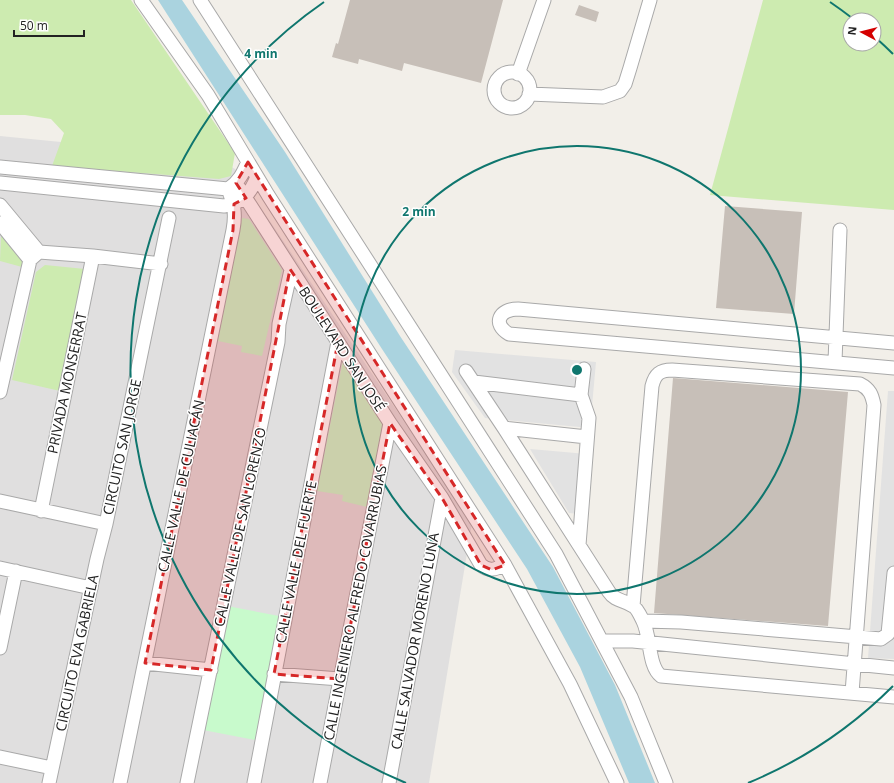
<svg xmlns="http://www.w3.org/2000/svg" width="894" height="783" font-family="'Open Sans',sans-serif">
<rect width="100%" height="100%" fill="#f2efe9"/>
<!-- residential -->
<path fill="#e0dfdf" d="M 0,136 L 214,157 L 235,169 L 472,523 L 429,783 L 0,783 Z"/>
<!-- grass -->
<path fill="#cdebb0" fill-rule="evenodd" d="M 0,0 L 131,0 L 235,153 L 231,176 L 219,179 L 52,166 L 64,133 L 51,119 L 25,115 L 0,115 Z
M 763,0 L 894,0 L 894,210 L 710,195 ZM 850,20 L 874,20 L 874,44 L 850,44 Z
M 1,236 L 22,261 L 22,267 L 0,261 Z
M 45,265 L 85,269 L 60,391 L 12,380 L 36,272 Z"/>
<!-- park -->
<path fill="#c8facc" d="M 242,218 L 249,219 L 282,270 L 262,356 L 241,352 L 242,346 L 218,341 Z
M 343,360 L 385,422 L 367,507 L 342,501 L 343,495 L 317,491 Z
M 227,606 L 279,616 L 255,740 L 203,730 Z"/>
<!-- parking -->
<path fill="#e2e2e2" d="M 455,350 L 596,362 L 590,428 L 485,418 L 452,372 Z
M 888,391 L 894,391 L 894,659 L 868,658 Z
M 530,449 L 587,454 L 581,514 L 569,513 Z"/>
<!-- water -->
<path fill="#aad3df" d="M 158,0 L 182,0 L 285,152 L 400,336 L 553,567 L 615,685 L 655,783 L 629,783 L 580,667 L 527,569 L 382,349 Z"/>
<!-- building -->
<path fill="#c7bfb8" d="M 350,0 L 503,0 L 481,83 L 404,63 L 402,71 L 359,59 L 358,64 L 332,57 L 336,43 L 338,44 Z
M 579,5 L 599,12 L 596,22 L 575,15 Z
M 725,206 L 802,212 L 794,314 L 716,308 Z
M 673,378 L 848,392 L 828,626 L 654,613 Z"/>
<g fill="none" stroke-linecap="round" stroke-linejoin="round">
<defs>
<path id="minor" d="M 141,0 L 208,95 L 268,195 L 505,565 L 570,684 L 617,783
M 200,0 L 556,554 L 631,697 L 666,783
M494 90a18 18 0 1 1 36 0a18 18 0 1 1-36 0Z
M 518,74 L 544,0
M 529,94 L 603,97 L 620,91 L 625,84 L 630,68 L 650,0
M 0,167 L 228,189 C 239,182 243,173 248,162
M 0,183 L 224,206 C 243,203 250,194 257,177
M 236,183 L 390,423 L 442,498 L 481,565 C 489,572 496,569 505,565
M 0,205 L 39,252
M 0,223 L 30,260
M 894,343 L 518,309 C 499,309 492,324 509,334 L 894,368
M 835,362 L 840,230
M 466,371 L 504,428 L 609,592 C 615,601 624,600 633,606 C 637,608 641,617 643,621 C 651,637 648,666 661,676 L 894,697
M 474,382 L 581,395
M 0,392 L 30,260 L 39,252 L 93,256 L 161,264
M 504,428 L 587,437
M 0,501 L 106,524
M 41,511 L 93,256
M 579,545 L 589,418 L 581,395 L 584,369
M 0,568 L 91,588
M 633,606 L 652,386 C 655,374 660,370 672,370 L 860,384 C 870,389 872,395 874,405 L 852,693
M 643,621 L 681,622 L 881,639 L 888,634 L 894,573
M 603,641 L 633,641 L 894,668
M 0,648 L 16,571
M 145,663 L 211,670
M 274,674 L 340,679
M 0,757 L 52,768
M 49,783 L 97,559 L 106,524 L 169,218
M 120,783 L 233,230 C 236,214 234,204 228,189
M 187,783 L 278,342 L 279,324 L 291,270
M 254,783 L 338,342
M 320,783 L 390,423
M 389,783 L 442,498"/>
</defs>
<!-- minor casing -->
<use href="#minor" stroke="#a9a9a9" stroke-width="15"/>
<!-- minor -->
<use href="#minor" stroke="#fff" stroke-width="13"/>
</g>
<!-- marked area -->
<path fill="#d62828" fill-opacity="0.2" stroke="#d62828" stroke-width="3" stroke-dasharray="8 5" stroke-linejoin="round" d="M 248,162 L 505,565 L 492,570 L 481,565 L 442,498 L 390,423 L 340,679 L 274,674 L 338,342 L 290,269 L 211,670 L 145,663 L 233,230 L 234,204 L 246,198 L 236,183 Z"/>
<!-- distance rings -->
<g fill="none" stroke="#0f766e" stroke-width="2">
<circle cx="577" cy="370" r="224"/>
<path d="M893 686A447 447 0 0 1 748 783M406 783A447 447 0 0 1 324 2M830 2A447 447 0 0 1 852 18M876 38A447 447 0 0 1 893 54"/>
</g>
<g text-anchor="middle" stroke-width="3" stroke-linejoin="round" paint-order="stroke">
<!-- street labels -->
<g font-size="14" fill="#222" stroke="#fff">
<text transform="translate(342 349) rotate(57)" y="5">BOULEVARD SAN JOSÉ</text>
<text transform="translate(67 383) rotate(-78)" y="5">PRIVADA MONSERRAT</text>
<text transform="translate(122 447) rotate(-78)" y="5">CIRCUITO SAN JORGE</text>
<text transform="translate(181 486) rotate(-78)" y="5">CALLE VALLE DE CULIACÁN</text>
<text transform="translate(240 527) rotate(-78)" y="5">CALLE VALLE DE SAN LORENZO</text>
<text transform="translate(296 562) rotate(-79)" y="5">CALLE VALLE DEL FUERTE</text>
<text transform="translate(355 603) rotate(-79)" y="5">CALLE INGENIERO ALFREDO COVARRUBIAS</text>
<text transform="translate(415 641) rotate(-80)" y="5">CALLE SALVADOR MORENO LUNA</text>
<text transform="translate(77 653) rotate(-78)" y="5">CIRCUITO EVA GABRIELA</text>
</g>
</g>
<circle cx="577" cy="370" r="6" fill="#0f766e" stroke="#fff" stroke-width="2"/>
<g font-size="12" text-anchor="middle" font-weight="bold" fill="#0f766e" stroke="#fff" stroke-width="3" stroke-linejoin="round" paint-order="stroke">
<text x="261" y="58">4 min</text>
<text x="419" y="216">2 min</text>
</g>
<!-- north arrow -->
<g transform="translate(862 32) rotate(277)"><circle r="19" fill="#ffffff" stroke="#a7a7a7"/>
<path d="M0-3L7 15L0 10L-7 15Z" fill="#d40000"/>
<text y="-6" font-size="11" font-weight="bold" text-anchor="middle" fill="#222222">N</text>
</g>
<!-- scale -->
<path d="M14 30v6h70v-6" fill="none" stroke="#222222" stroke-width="2"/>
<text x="20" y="30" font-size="12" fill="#222222" stroke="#ffffff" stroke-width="3" paint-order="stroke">50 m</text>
</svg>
